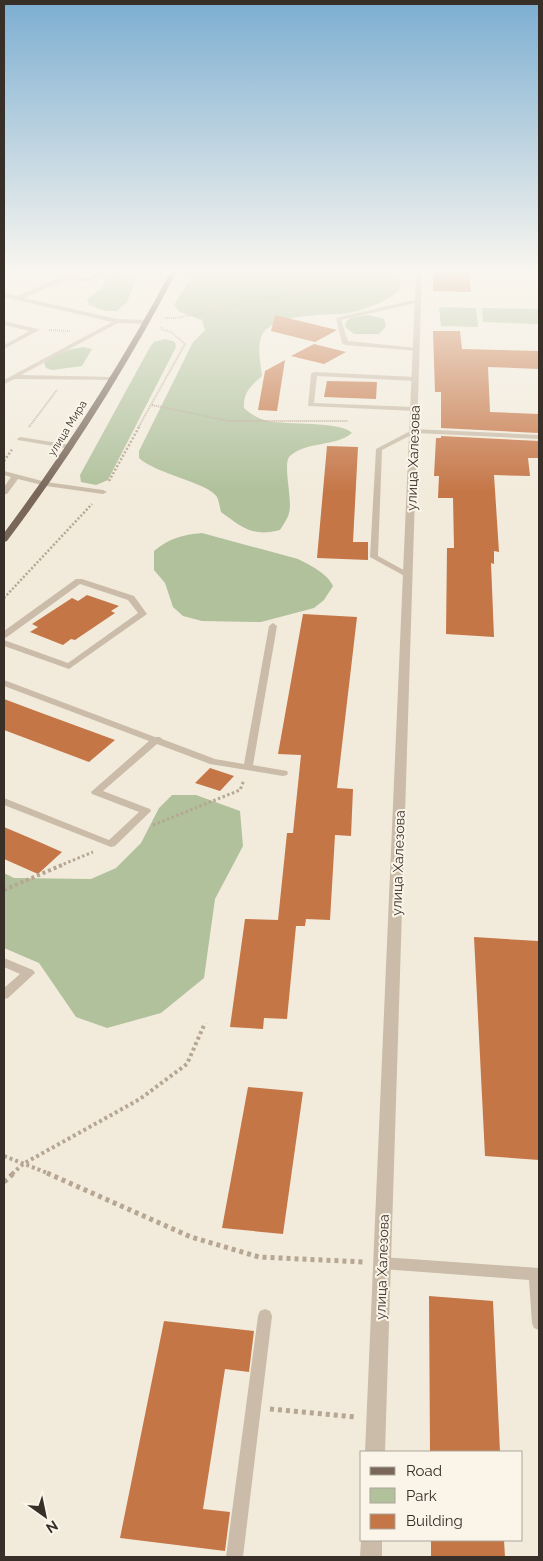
<svg xmlns="http://www.w3.org/2000/svg" width="543" height="1561" font-family="Raleway,sans-serif">
<rect width="100%" height="100%" fill="#f2ebdc"/>
<!-- green -->
<path fill="#b0c19c" d="M 113,273 L 134,274 L 136,280 L 127,302 L 117,311 L 106,311 L 89,305 L 87,299 L 102,288 L 105,281 Z
M 194,273 L 399,273 L 400,289 C 389,302 357,313 340,314 C 321,315 268,314 261,338 C 257,349 261,365 262,376 C 251,386 243,392 244,408 C 251,414 258,419 268,421 C 285,425 342,421 352,433 C 335,447 307,441 290,456 C 282,463 293,499 289,513 C 288,518 283,525 280,530 C 253,537 243,528 221,512 C 220,508 219,501 217,497 C 209,483 156,474 139,458 L 139,451 L 193,342 L 205,330 L 202,320 L 180,312 L 174,305 Z
M 439,307 L 476,308 L 478,327 L 441,326 Z
M 482,308 L 539,309 L 539,324 L 483,322 Z
M 368,315 L 384,319 L 386,326 L 379,334 L 354,334 L 345,327 L 346,322 L 350,318 Z
M 165,339 L 175,342 L 176,347 L 108,480 L 96,485 L 81,482 L 80,475 L 150,347 L 154,342 Z
M 83,347 L 92,349 L 82,366 L 52,370 L 46,368 L 44,363 C 55,354 69,349 83,347 Z
M 202,533 L 298,559 C 310,565 328,574 333,586 L 324,600 L 314,608 L 261,622 L 202,621 L 183,616 L 173,607 L 165,583 L 154,570 L 154,551 C 170,538 182,535 202,533 Z
M 172,795 L 196,795 L 240,811 L 243,846 L 215,899 L 204,978 L 161,1013 L 107,1028 L 76,1017 L 39,963 L 4,948 L 4,873 L 14,878 L 91,879 L 116,868 L 141,843 L 159,808 Z"/>
<!-- building -->
<path fill="#c57647" d="M 433,273 L 469,273 L 471,292 L 433,291 Z
M 275,315 L 337,330 L 315,342 L 271,331 Z
M 433,331 L 460,331 L 462,349 L 539,351 L 539,369 L 488,367 L 490,412 L 539,414 L 539,433 L 441,428 L 441,392 L 435,392 Z
M 314,344 L 346,352 L 324,364 L 291,356 Z
M 285,360 L 277,411 L 258,410 L 265,371 Z
M 327,381 L 377,382 L 376,399 L 324,397 Z
M 441,436 L 539,441 L 539,458 L 528,458 L 530,476 L 494,475 L 499,552 L 494,551 L 494,564 L 491,563 L 494,637 L 446,634 L 447,548 L 454,548 L 453,498 L 438,498 L 439,476 L 434,476 L 436,438 L 441,438 Z
M 327,446 L 358,447 L 353,542 L 368,542 L 368,560 L 317,558 Z
M 87,595 L 119,606 L 111,611 L 115,613 L 75,640 L 71,639 L 63,645 L 30,632 L 38,627 L 32,624 L 72,598 L 78,601 Z
M 303,614 L 357,617 L 337,788 L 353,789 L 351,836 L 335,835 L 330,920 L 306,919 L 305,926 L 296,926 L 287,1019 L 264,1018 L 263,1029 L 230,1027 L 245,919 L 278,920 L 287,833 L 293,833 L 301,755 L 278,754 Z
M 4,699 L 36,711 L 115,740 L 89,762 L 4,730 Z
M 210,768 L 234,776 L 220,791 L 195,783 Z
M 4,827 L 37,841 L 62,852 L 38,874 L 4,859 Z
M 474,937 L 538,941 L 539,1160 L 485,1156 Z
M 248,1087 L 303,1092 L 283,1234 L 222,1228 Z
M 429,1296 L 493,1301 L 500,1452 L 430,1452 Z
M 164,1321 L 254,1331 L 249,1372 L 225,1369 L 203,1509 L 230,1512 L 225,1551 L 120,1538 Z
M 431,1540 L 504,1540 L 505,1557 L 431,1557 Z"/>
<g fill="none" stroke-linecap="round" stroke-linejoin="round">
<!-- path-far4 -->
<path stroke="#b6a692" stroke-width="2" stroke-dasharray="1 1" stroke-linecap="butt" d="M 165,318 L 177,318 L 388,273
M 49,330 L 70,331
M 152,405 L 229,421 L 348,421
M 29,427 L 57,390
M 138,428 L 185,344 L 171,332 L 161,329 L 162,326"/>
<!-- path-far3 -->
<path stroke="#b6a692" stroke-width="2.5" stroke-dasharray="2 2" stroke-linecap="butt" d="M 4,461 L 13,448
M 109,481 L 139,427
M 4,598 L 92,504"/>
<!-- path-far2 -->
<path stroke="#b6a692" stroke-width="3" stroke-dasharray="2.5 2.5" stroke-linecap="butt" d="M 153,825 L 240,790 L 244,780
M 59,866 L 93,852"/>
<!-- path-far1 -->
<path stroke="#b6a692" stroke-width="4" stroke-dasharray="3 3" stroke-linecap="butt" d="M 4,890 L 62,865
M 4,1156 L 50,1174
M 12,1174 L 23,1164 L 140,1099 L 187,1064 L 205,1023"/>
<!-- path -->
<path stroke="#b6a692" stroke-width="5" stroke-dasharray="4 4" stroke-linecap="butt" d="M 47,1173 L 191,1237 L 259,1257 L 364,1262
M 4,1182 L 14,1173
M 270,1409 L 356,1417"/>
<!-- lane -->
<path fill="#cabca8" fill-rule="evenodd" d="M 54,273 C 65,273 74,277 84,278 C 90,278 96,273 104,273 L 87,282 L 69,278 L 24,298 L 117,319 L 148,320 L 151,322 L 148,324 L 118,323 L 21,375 L 114,377 L 117,379 L 116,380 L 15,379 L 4,384 L 4,380 L 112,322 L 4,297 L 4,293 L 18,296 L 63,276 Z
M 418,299 L 420,300 L 420,302 L 341,320 L 348,341 L 417,348 L 419,349 L 419,351 L 345,345 L 342,343 L 336,318 Z
M 4,321 L 38,329 L 39,330 L 4,349 L 4,345 L 30,331 L 4,325 Z
M 314,372 L 415,377 L 418,379 L 415,381 L 317,376 L 314,403 L 415,407 L 418,409 L 415,411 L 308,406 L 311,374 Z
M 414,429 L 539,435 L 539,439 L 415,433 L 382,450 L 378,556 L 411,574 L 412,576 L 408,578 L 370,557 L 376,449 Z
M 20,437 L 71,445 L 74,447 L 71,449 L 18,440 L 17,439 Z
M 4,471 L 46,482 L 103,490 L 107,492 L 103,494 L 46,486 L 18,479 L 7,494 L 4,494 L 4,487 L 11,477 L 4,475 Z
M 76,579 L 82,579 L 134,596 L 147,614 L 69,669 L 4,646 L 4,640 L 68,663 L 138,613 L 128,600 L 80,584 L 7,637 L 4,638 L 4,631 Z
M 273,623 L 277,626 L 253,765 L 287,771 L 288,773 L 287,775 L 283,776 L 210,764 L 157,744 L 103,791 L 150,809 L 151,811 L 115,846 L 111,847 L 4,805 L 4,798 L 109,840 L 139,812 L 92,794 L 91,792 L 149,741 L 4,686 L 4,680 L 155,737 L 160,737 L 162,739 L 215,759 L 244,764 L 269,626 Z
M 4,958 L 33,970 L 35,973 L 8,998 L 4,999 L 4,988 L 20,974 L 4,967 Z
M 382,1257 L 539,1268 L 539,1330 L 534,1328 L 532,1323 L 529,1280 L 382,1269 L 377,1267 L 375,1263 L 377,1259 Z
M 265,1309 L 270,1311 L 272,1316 L 243,1557 L 226,1557 L 258,1316 L 260,1311 Z"/>
<!-- street -->
<path fill="#cabca8" fill-rule="evenodd" d="M 416,273 L 422,273 L 385,1452 L 365,1452 Z
M 361,1540 L 382,1540 L 382,1557 L 360,1557 Z"/>
<!-- primary -->
<path fill="#79685a" fill-rule="evenodd" d="M 170,273 L 176,273 C 127,367 71,456 7,541 L 4,542 L 4,533 C 66,450 121,364 170,273 Z"/>
</g>
<!-- sky -->
<linearGradient id="sky" x2="0" y2="1"><stop stop-color="#7caed1"/><stop offset="0.55" stop-color="#f9f6ef"/><stop offset="1" stop-color="#f9f6ef" stop-opacity="0"/></linearGradient>
<rect width="543" height="492" fill="url(#sky)"/>
<g text-anchor="middle" stroke-width="4" stroke-linejoin="round" paint-order="stroke">
<!-- far-street labels -->
<g font-size="11" fill="#372f28" stroke="#faf4e9">
<text transform="translate(67 428) rotate(-58)" y="4">улица Мира</text>
</g>
<!-- street labels -->
<g font-size="14" fill="#372f28" stroke="#faf4e9">
<text transform="translate(413 458) rotate(-88)" y="5">улица Халезова</text>
<text transform="translate(398 863) rotate(-88)" y="5">улица Халезова</text>
<text transform="translate(382 1267) rotate(-88)" y="5">улица Халезова</text>
</g>
</g>
<!-- border -->
<rect width="543" height="1561" fill="none" stroke="#372f28" stroke-width="10"/>
<!-- legend -->
<rect x="360" y="1451" width="162" height="90" fill="#faf4e9" stroke="#aca59c"/>
<rect x="370" y="1467" width="25" height="8" fill="#79685a" stroke="#aca59c"/>
<text x="406" y="1476" font-size="15" fill="#372f28">Road</text>
<rect x="370" y="1488" width="25" height="15" fill="#b0c19c" stroke="#aca59c"/>
<text x="406" y="1501" font-size="15" fill="#372f28">Park</text>
<rect x="370" y="1514" width="25" height="15" fill="#c57647" stroke="#aca59c"/>
<text x="406" y="1526" font-size="15" fill="#372f28">Building</text>
<!-- north arrow -->
<g transform="translate(45 1516) rotate(147)" stroke="#faf4e9" stroke-width="4" paint-order="stroke">
<path d="M0-4L9 19L0 12L-9 19Z" fill="#372f28"/>
<text y="-8" font-size="14" font-weight="bold" text-anchor="middle" fill="#372f28">N</text>
</g>
</svg>
